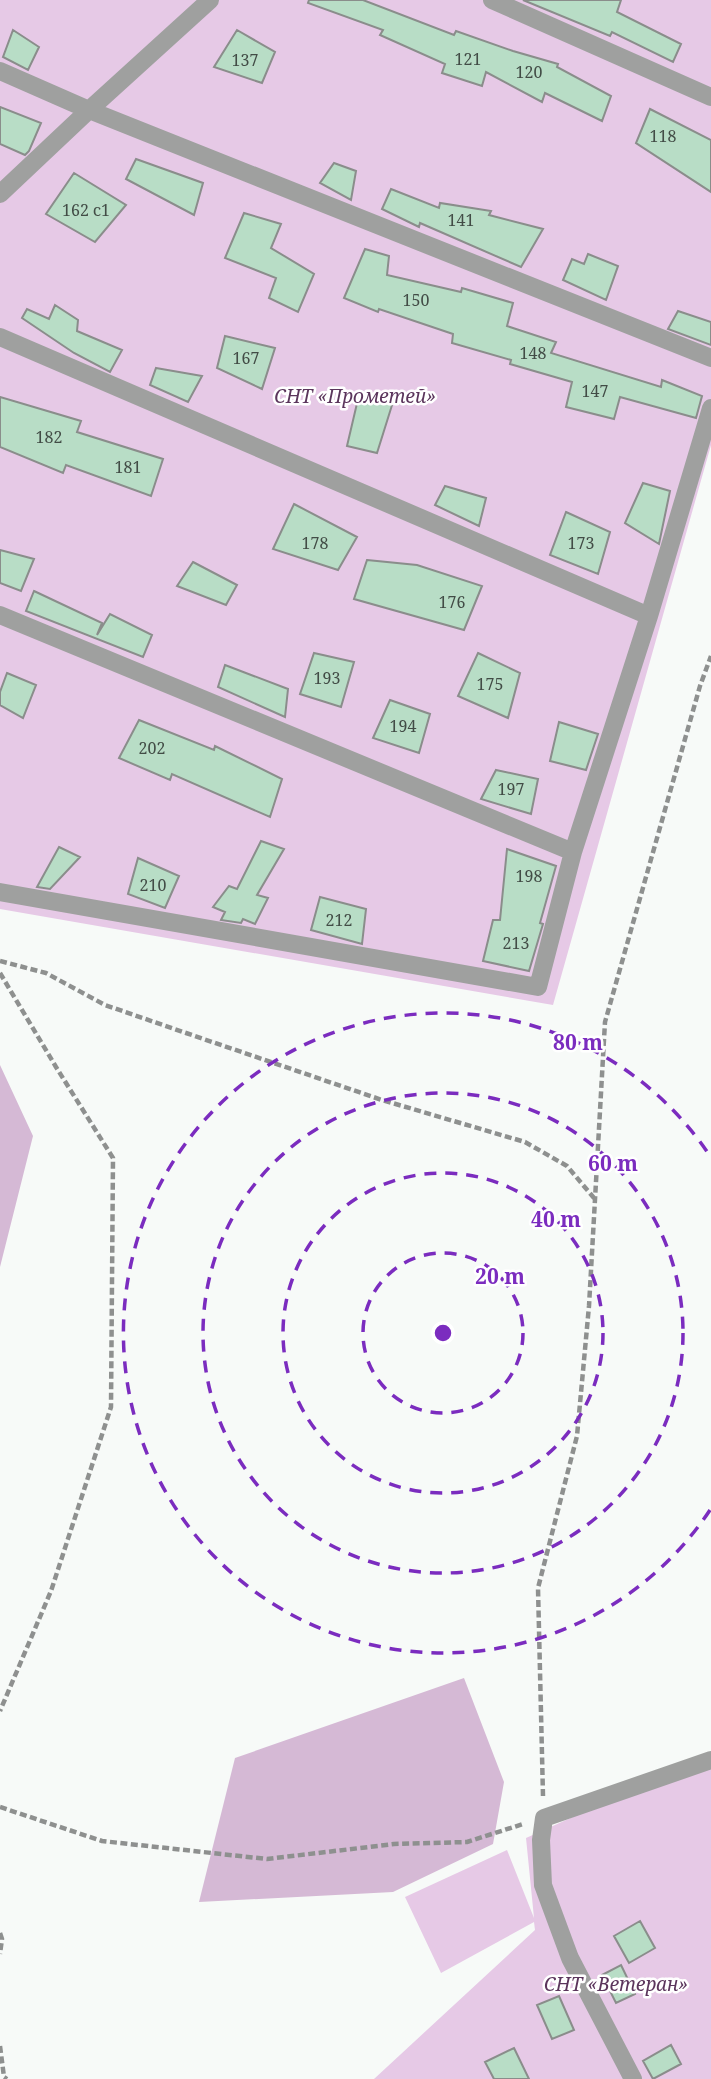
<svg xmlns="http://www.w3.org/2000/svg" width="711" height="2079" font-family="'Noto Serif',serif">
<rect width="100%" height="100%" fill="#f7faf8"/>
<!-- green -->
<path fill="#e6c9e6" d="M 0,0 L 711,0 L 711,445 L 553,1005 L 0,909 Z
M 711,1755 L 711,2079 L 374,2079 L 535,1930 L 534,1922 L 441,1973 L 405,1897 L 507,1850 L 534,1918 L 526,1838 Z"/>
<!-- forest -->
<path fill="#d5b9d5" d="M 0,1065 L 33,1136 L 0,1267 Z
M 464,1678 L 504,1782 L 493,1844 L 393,1892 L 199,1902 L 235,1758 Z"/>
<!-- building -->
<path fill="#b8ddc6" stroke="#8a8d8b" stroke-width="2" d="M 309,0 L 363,0 L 454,35 L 456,31 L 513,51 L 558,64 L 557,67 L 611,96 L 602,121 L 545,93 L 542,102 L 486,72 L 482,86 L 442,73 L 445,64 L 380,35 L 383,30 L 308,3 Z
M 523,0 L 621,0 L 617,12 L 681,44 L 673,62 L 612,32 L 610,36 Z
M 13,30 L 39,47 L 28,70 L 3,57 Z
M 237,30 L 275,52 L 262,83 L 214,67 Z
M 0,107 L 41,123 L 29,151 L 25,155 L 0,144 Z
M 650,109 L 711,140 L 711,192 L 636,143 Z
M 136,159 L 203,183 L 194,215 L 126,179 Z
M 334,163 L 356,171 L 351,200 L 320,183 Z
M 74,173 L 126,205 L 95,242 L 46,214 Z
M 391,189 L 439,208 L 440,203 L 491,211 L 489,215 L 543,229 L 521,267 L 420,223 L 419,227 L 382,209 Z
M 244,213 L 281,224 L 271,248 L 314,274 L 298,312 L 269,298 L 276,278 L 225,258 Z
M 365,249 L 389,256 L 387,275 L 461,292 L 462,288 L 513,303 L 507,326 L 556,342 L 551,353 L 661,387 L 662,380 L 702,396 L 696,418 L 620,397 L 614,419 L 566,407 L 572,382 L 510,364 L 511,360 L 452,343 L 453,334 L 379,309 L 378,312 L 344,298 Z
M 588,254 L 618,266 L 606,300 L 563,280 L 572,259 L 584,264 Z
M 55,305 L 78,320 L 77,331 L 122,350 L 110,372 L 74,353 L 22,318 L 27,309 L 49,319 Z
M 678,311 L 711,322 L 711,345 L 668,329 Z
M 225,336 L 275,348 L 262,389 L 217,368 Z
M 156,368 L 202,376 L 188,402 L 150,385 Z
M 0,397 L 81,421 L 77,432 L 163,459 L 151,496 L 66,465 L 63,473 L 0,447 Z
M 358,399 L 393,402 L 377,453 L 347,446 Z
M 643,483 L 670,491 L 659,544 L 625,523 Z
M 445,486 L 486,498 L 479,526 L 435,505 Z
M 294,504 L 357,537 L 338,570 L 273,549 Z
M 566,512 L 610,532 L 598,574 L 550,555 Z
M 0,550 L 34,559 L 21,591 L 0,583 Z
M 367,560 L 417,565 L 482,586 L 464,630 L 354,599 Z
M 193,562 L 237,585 L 226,605 L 177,586 Z
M 34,591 L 102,623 L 97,635 L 110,614 L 152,635 L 143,657 L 26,611 Z
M 314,653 L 354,662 L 341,707 L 300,694 Z
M 478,653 L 520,673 L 508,718 L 458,696 Z
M 225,665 L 288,689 L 285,717 L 218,687 Z
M 7,673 L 36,685 L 23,718 L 0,705 L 0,692 Z
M 390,700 L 430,714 L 419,753 L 373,738 Z
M 139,720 L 214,750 L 215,746 L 282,779 L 270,817 L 172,774 L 170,780 L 119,758 Z
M 559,722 L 598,734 L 586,770 L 550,761 Z
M 496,770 L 538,779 L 531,814 L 481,799 Z
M 261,841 L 284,849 L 257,895 L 268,898 L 255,924 L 243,919 L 241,923 L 221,920 L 225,912 L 213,907 L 229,886 L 237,889 Z
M 59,847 L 80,857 L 50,889 L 37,887 Z
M 507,849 L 556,866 L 540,923 L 543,924 L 529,971 L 483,961 L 493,920 L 500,920 Z
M 138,858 L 179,876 L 165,908 L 128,894 Z
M 320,897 L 366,909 L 362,944 L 311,930 Z
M 640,1921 L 655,1948 L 629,1963 L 614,1936 Z
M 621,1965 L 635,1994 L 616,2003 L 602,1975 Z
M 559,1996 L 574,2030 L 552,2039 L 537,2005 Z
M 671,2045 L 681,2064 L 653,2079 L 643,2061 Z
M 514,2048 L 529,2079 L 494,2079 L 485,2062 Z"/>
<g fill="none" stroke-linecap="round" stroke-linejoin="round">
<!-- path -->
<path stroke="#8e908f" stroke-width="4.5" stroke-dasharray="7 3.5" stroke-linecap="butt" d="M 0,961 L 46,973 L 105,1005 L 186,1033 L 382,1100 L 525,1142 L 567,1166 L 594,1198
M 0,973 L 56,1067 L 113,1158 L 111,1407 L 51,1591 L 0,1711
M 543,1796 L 538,1588 L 577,1436 L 589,1306 L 605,1022 L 700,686 L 711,656
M 0,1807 L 102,1841 L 267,1859 L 394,1844 L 467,1842 L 523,1824
M 0,1933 L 2,1939 L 0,1954
M 0,2046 L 4,2077 L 7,2079"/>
<!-- minor -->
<path stroke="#9fa09f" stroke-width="18" d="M 492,0 L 711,97
M 0,71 L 89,110 L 711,358
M 0,194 L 89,110 L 210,0
M 0,337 L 649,616
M 0,615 L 573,852
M 0,892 L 538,987 L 573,852 L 649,616 L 711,408
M 633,2079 L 570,1958 L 543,1885 L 541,1840 L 544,1818 L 711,1760"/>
</g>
<!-- distance rings -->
<g fill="none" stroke="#7b2cbf" stroke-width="3.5" stroke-dasharray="12 9">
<circle cx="443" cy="1333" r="80"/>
<circle cx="443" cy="1333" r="160"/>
<circle cx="443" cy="1333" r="240"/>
<path d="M710 1510A320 320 0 1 1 710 1156"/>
</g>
<g text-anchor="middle" stroke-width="5" stroke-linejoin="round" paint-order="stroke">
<!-- number labels -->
<g font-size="16" fill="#424c46">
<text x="468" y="65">121</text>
<text x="245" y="66">137</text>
<text x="529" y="78">120</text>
<text x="663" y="142">118</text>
<text x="86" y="216">162 с1</text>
<text x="461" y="226">141</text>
<text x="416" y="306">150</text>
<text x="533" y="359">148</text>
<text x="246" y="364">167</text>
<text x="595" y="397">147</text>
<text x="49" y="443">182</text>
<text x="128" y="473">181</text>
<text x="315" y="549">178</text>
<text x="581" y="549">173</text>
<text x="452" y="608">176</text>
<text x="327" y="684">193</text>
<text x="490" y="690">175</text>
<text x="403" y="732">194</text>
<text x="152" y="754">202</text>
<text x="511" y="795">197</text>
<text x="529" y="882">198</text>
<text x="153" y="891">210</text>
<text x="339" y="926">212</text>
<text x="516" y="949">213</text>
</g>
<!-- park labels -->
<g font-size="19" font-style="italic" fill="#5b355c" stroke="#fff">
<text x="355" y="403">СНТ «Прометей»</text>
<text x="616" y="1991">СНТ «Ветеран»</text>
</g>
</g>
<circle cx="443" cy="1333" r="10" fill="#7b2cbf" stroke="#fff" stroke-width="3.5"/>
<g font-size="21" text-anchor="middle" font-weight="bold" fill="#7b2cbf" stroke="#fff" stroke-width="5" stroke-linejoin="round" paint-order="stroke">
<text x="578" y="1050">80 m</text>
<text x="613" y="1171">60 m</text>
<text x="556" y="1227">40 m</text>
<text x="500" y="1284">20 m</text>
</g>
</svg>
